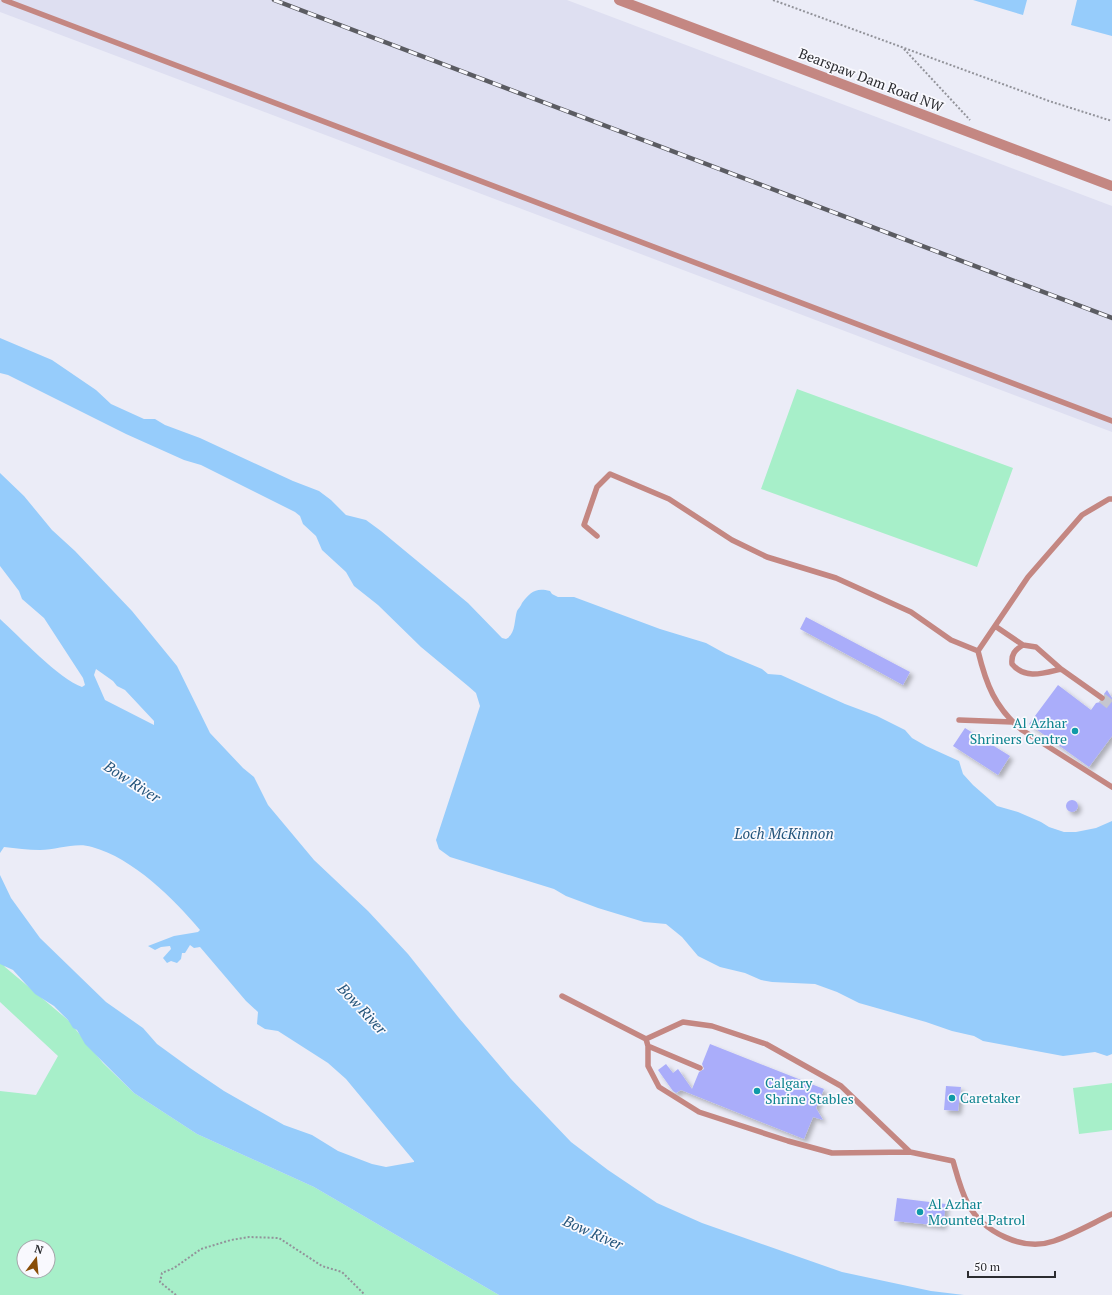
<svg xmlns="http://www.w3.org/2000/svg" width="1112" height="1295" font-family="'PT Serif',serif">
<defs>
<filter id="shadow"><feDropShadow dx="3.5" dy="3.5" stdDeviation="2" flood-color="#0004"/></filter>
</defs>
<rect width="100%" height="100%" fill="#ebecf7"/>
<!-- built -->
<path fill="#dedff1" d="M 0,0 L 567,0 L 1112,206 L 1112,432 L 0,12 Z"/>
<!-- green -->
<path fill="#a7efc9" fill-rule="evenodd" d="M 797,389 L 1013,468 L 977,567 L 761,489 Z
M 0,959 L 5,967 L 68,1020 L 103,1063 L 134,1093 L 197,1134 L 314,1187 L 499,1295 L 0,1295 L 0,1091 L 36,1095 L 58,1056 L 0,1002 ZM 24,1247 L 48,1247 L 48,1271 L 24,1271 Z
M 1112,1083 L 1112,1130 L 1079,1134 L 1073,1088 Z"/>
<!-- water -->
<path fill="#96ccfb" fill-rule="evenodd" d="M 973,0 L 1027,0 L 1023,15 Z
M 1077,0 L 1112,0 L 1112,36 L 1071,25 Z
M 0,338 L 52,360 L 96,390 L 111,404 L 144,419 L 155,419 L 165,425 L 200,438 L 293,481 L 319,491 L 331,500 L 346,515 L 366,520 L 381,531 L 468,603 L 502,638 L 506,639 C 516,634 514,620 517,611 C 518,609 521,606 522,603 C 530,592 536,587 550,591 L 552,594 L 558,597 L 574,597 L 660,629 L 706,643 L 726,654 L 762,669 L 768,674 L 781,675 L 845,704 L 877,716 L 905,730 L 912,738 L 926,746 L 959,761 L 963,774 L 973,785 L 997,806 L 1018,812 L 1041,822 L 1049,827 L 1064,832 L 1076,832 L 1096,828 L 1112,821 L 1112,1054 L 1107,1056 L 1095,1052 L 1063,1056 L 983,1041 L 974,1036 L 952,1031 L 926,1022 L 859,1003 L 837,992 L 815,984 L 772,982 L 761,980 L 745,973 L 720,967 L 698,956 L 682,937 L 666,924 L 644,922 L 598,908 L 566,896 L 554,889 L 450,857 L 439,849 L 436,840 L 480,706 L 476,693 L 468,686 L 421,647 L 378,605 L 354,586 L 346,572 L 322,550 L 316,536 L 303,524 L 300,516 L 295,512 L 201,465 L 184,460 L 126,434 L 8,375 L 0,373 Z
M 0,473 L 24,496 L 52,530 L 75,551 L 132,611 L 177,666 L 210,733 L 243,768 L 254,777 L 268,805 L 314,860 L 368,911 L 408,954 L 459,1018 L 511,1079 L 571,1142 L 608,1170 L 657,1203 L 702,1223 L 842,1272 L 931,1291 L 964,1295 L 499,1295 L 314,1187 L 197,1134 L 134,1093 L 85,1044 L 77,1030 L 73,1028 L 68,1020 L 54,1006 L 35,994 L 13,970 L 0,964 L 0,875 L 11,898 L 40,938 L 106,1002 L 143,1028 L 157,1044 L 190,1068 L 224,1091 L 284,1125 L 312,1135 L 338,1151 L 372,1164 L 386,1167 L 414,1162 L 414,1161 L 346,1079 L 328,1063 L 278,1031 L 265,1029 L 257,1024 L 258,1012 L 246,1001 L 200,947 L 194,948 L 190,945 L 185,953 L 182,953 L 181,959 L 177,963 L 171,961 L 167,963 L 163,958 L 171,949 L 170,946 L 161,947 L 155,950 L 148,946 L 174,936 L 198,932 L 200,930 C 174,899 133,858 92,847 C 76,842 57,850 40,850 C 28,850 16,848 4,847 L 0,853 L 0,619 C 20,637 59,679 82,687 L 85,685 L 83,678 L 44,618 L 22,599 L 19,591 L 0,566 ZM 96,669 L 113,681 L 117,686 L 125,690 L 154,721 L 154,725 L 105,700 L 94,675 Z"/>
<!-- building -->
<path fill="#aaadfa" filter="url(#shadow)" d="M 806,617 L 910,672 L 903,685 L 800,629 Z
M 1058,685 L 1091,710 L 1096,703 L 1105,701 L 1106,698 L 1104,694 L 1107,690 L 1112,698 L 1112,736 L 1089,767 L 1029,724 Z
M 965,728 L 1010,756 L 998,775 L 953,746 Z
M1066 806a6 6 0 1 1 12 0a6 6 0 1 1-12 0Z
M 710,1044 L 824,1089 L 816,1108 L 823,1120 L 813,1117 L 804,1139 L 681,1090 L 676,1093 L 673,1091 L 658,1070 L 666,1064 L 673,1073 L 678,1069 L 692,1089 L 699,1072 L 704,1069 L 702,1064 Z
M 946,1086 L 961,1087 L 958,1111 L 944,1110 Z
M 897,1198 L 946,1204 L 943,1226 L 894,1221 Z"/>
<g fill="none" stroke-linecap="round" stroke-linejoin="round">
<!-- street-tunnel -->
<path stroke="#c5c6cf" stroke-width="10" stroke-dasharray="10 5" stroke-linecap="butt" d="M 1102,698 L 1112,706"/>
<!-- path -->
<path stroke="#92939a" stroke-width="2" stroke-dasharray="2 2" stroke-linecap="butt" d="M 773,0 L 1049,101 L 1112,121
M 904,49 L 970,120
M 176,1295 L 160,1282 L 162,1273 L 174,1268 L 201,1249 L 231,1240 L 249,1237 L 279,1238 L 322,1266 L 342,1272 L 365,1295"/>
<!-- lane -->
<path stroke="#c48782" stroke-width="5.5" d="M 4,0 L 1112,421
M 1112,499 L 1109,499 L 1082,515 L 1028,577 L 978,651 C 986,684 995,708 1022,730 L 1112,787
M 597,536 L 584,525 L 597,487 L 610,474 L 669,499 L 732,540 L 767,557 L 836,578 L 911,612 L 951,640 L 978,651
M 995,626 L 1023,645
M 1023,645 L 1036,647 L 1061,669 C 1044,673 1025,680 1012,664 C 1011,654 1015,650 1023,645 Z
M 1061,669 L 1102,698
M 959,720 L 1012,722
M 562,996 L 646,1039
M 648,1046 L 700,1068
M 910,1152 L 841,1086 L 766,1044 L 712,1026 L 683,1022 L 646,1039 L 648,1046 L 648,1066 L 659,1087 L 699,1112 L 788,1141 L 832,1153 L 910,1152 L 953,1161 C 957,1175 961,1191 968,1204 C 983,1232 1023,1252 1054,1241 C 1074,1234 1093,1223 1112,1214"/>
<!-- street -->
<path stroke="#c48782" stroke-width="10" d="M 619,0 L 1112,186"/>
<defs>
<path id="rail" d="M 274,0 L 1112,318"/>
</defs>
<!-- rail casing -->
<use href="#rail" stroke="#5b5c62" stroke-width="4.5"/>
<!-- rail -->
<use href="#rail" stroke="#f9f9fe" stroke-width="3" stroke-dasharray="9" stroke-linecap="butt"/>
</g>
<!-- markers -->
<g fill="#0f9aa8" stroke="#f9f9fe" stroke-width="1.5">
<circle cx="1075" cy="731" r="4"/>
<circle cx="757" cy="1091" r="4"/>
<circle cx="952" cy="1098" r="4"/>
<circle cx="920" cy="1212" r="4"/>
</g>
<g text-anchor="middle" stroke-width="3.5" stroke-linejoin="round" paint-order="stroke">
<!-- street labels -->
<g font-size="14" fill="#2b2c30" stroke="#f9f9fe">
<text transform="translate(871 80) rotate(21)" y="5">Bearspaw Dam Road NW</text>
</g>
<!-- culture labels -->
<g font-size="14" fill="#0d838f" stroke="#f9f9fe" text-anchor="start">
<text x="1067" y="728" text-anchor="end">Al Azhar<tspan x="1067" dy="16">Shriners Centre</tspan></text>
<text x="765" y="1088">Calgary<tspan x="765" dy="16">Shrine Stables</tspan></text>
<text x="960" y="1103">Caretaker</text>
<text x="928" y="1209">Al Azhar<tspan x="928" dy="16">Mounted Patrol</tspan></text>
</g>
<!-- water labels -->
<g font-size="15" font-style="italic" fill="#23547b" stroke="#f9f9fe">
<text transform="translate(132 782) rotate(33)" y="5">Bow River</text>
<text x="784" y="839">Loch McKinnon</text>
<text transform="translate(362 1009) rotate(47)" y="5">Bow River</text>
<text transform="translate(593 1233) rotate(24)" y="5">Bow River</text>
</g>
</g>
<!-- north arrow -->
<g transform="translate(36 1259) rotate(16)"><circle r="19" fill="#f9f9fe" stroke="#a7a7ac"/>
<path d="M0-3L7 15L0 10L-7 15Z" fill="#894e07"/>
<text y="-6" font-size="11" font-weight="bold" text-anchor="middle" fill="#2b2c30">N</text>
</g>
<!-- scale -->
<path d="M968 1271v6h87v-6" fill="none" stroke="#2b2c30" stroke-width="2"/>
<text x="974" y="1271" font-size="12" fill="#2b2c30" stroke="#f9f9fe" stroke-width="3" paint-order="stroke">50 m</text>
</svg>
